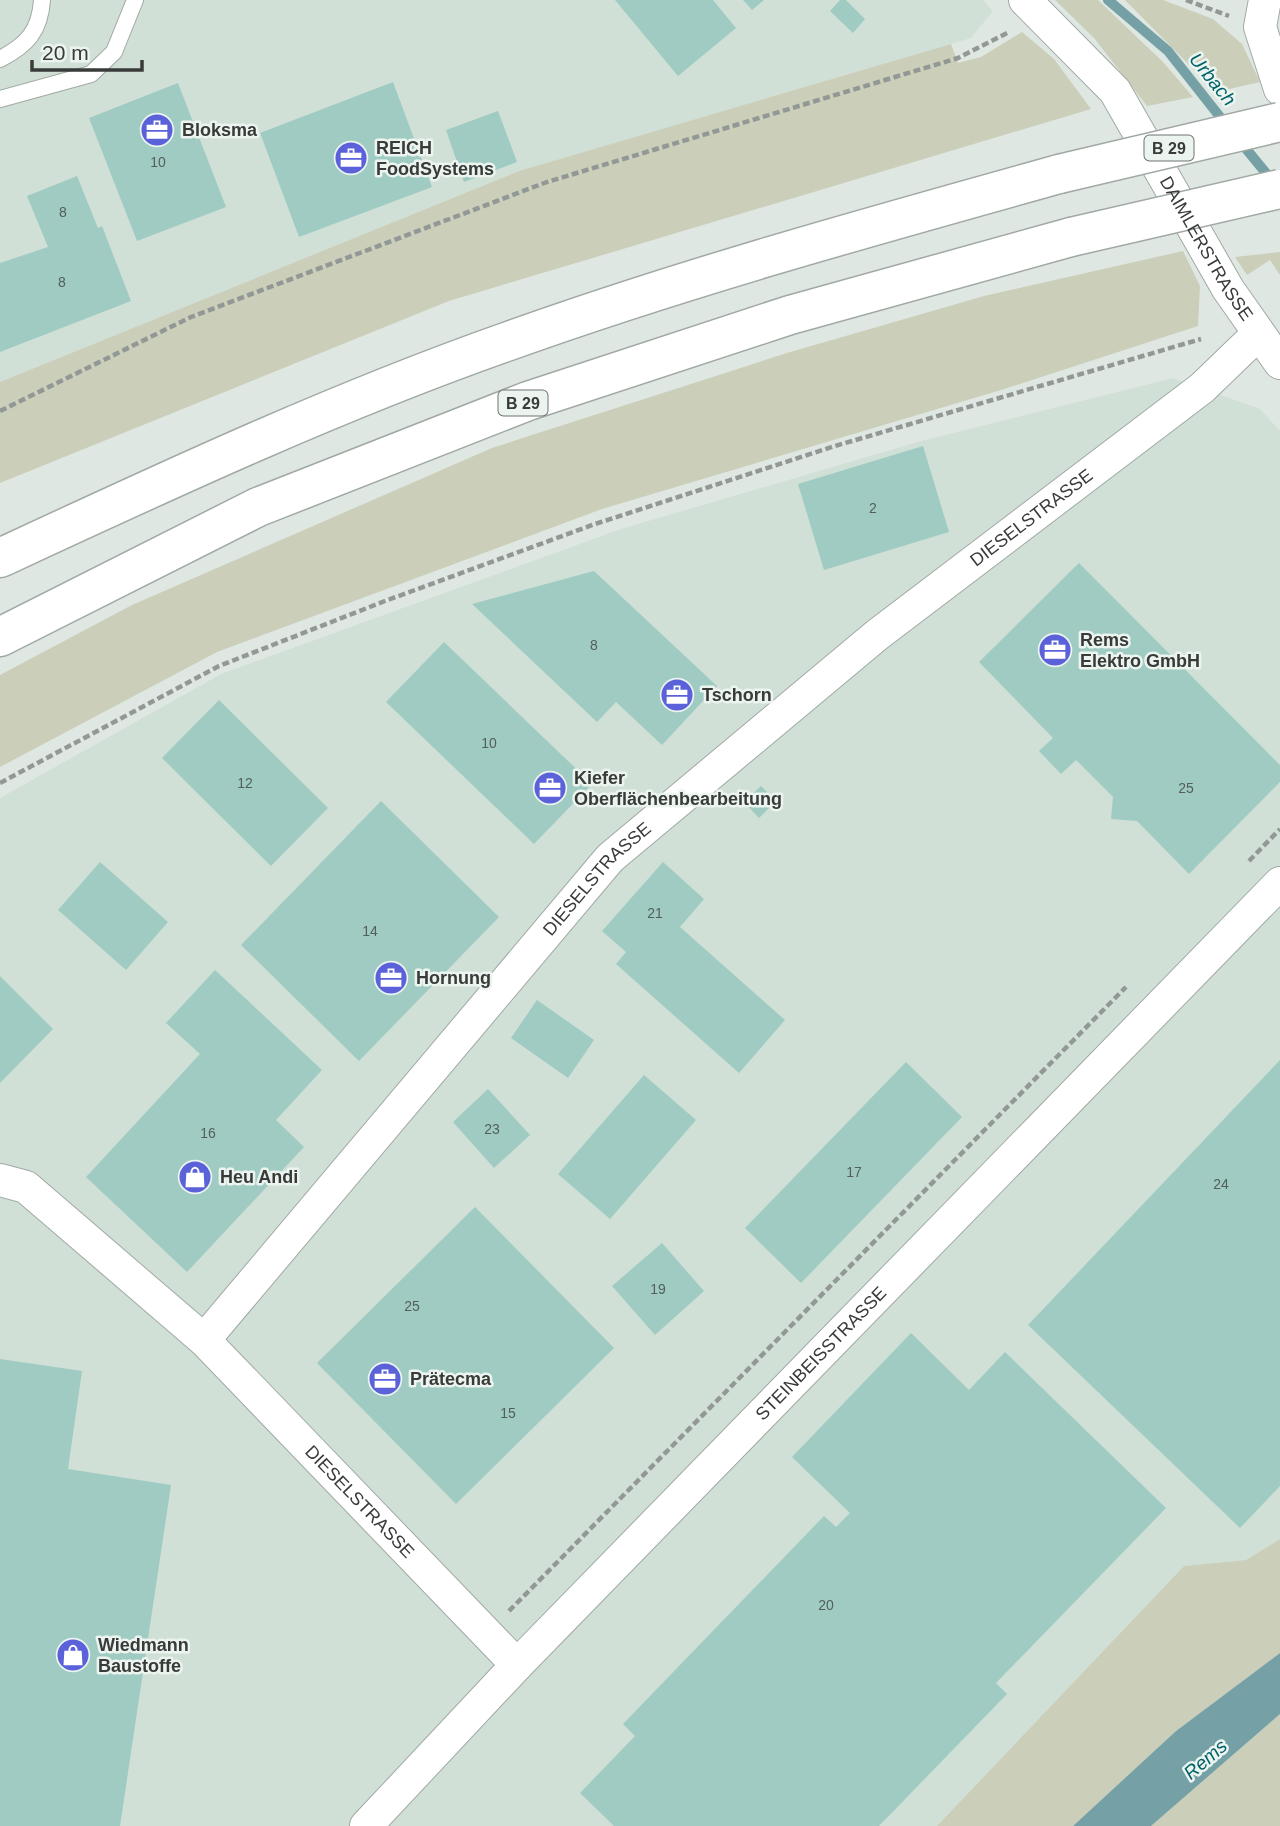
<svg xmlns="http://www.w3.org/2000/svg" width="1280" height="1826" font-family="Helvetica,sans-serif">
<rect width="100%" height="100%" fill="#dfe7e2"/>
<!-- built -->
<path fill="#d0e0d6" d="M 0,0 L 983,0 L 993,11 L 971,38 L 519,171 L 0,382 Z
M 1173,378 L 1260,409 L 1280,431 L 1280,1539 L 1246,1560 L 1184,1566 L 937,1826 L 0,1826 L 0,798 L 221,674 L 621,529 L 921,441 Z"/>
<!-- green -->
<path fill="#cbceb9" d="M 1055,0 L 1098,0 L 1163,62 L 1193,97 L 1147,106 L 1094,38 Z
M 1125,0 L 1163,0 L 1213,19 L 1242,44 L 1260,82 L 1216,92 Z
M 1022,32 L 1054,59 L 1091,109 L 449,301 L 0,483 L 0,382 L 519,171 L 951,44 L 958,63 L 981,57 Z
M 1183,251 L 1200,286 L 1198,326 L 1001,390 L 602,509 L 217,652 L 0,767 L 0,675 L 132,605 L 492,448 L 787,353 L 984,296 Z
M 1280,252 L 1280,275 L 1270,260 L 1247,275 L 1235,257 Z
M 1280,1539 L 1280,1653 L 1176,1731 L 1073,1826 L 937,1826 L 1184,1566 L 1246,1560 Z
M 1280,1714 L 1280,1826 L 1151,1826 Z"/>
<!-- water -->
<path fill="#75a1a6" d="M 1280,1653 L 1280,1714 L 1151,1826 L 1073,1826 L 1176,1731 Z"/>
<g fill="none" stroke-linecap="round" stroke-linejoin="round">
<!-- stream -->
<path stroke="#75a1a6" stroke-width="10" d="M 1108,0 L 1168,51 L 1228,127
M 1238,139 L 1275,184"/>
</g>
<!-- building -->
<path fill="#9fcbc2" d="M 615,0 L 713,0 L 736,28 L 678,76 Z
M 743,0 L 764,0 L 752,10 Z
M 840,0 L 846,0 L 865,19 L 853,33 L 830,11 Z
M 393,82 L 432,187 L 299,237 L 260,133 Z
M 178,83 L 226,207 L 137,241 L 89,118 Z
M 498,111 L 517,162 L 464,182 L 446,130 Z
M 77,176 L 98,228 L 102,226 L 131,301 L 0,352 L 0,263 L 48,247 L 27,196 Z
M 923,446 L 949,532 L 824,570 L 798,484 Z
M 1079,563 L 1280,765 L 1280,782 L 1189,874 L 1137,821 L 1111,819 L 1113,797 L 1076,760 L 1061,774 L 1039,751 L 1053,738 L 979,662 Z
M 594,571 L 717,686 L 662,745 L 616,702 L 597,722 L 472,604 Z
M 444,642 L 592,784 L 534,844 L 386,702 Z
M 219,700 L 328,808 L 271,866 L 162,758 Z
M 761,786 L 776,801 L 759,818 L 744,802 Z
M 381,801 L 499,917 L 359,1061 L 241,945 Z
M 100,862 L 168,922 L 126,970 L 58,910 Z
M 663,862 L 704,899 L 680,927 L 785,1020 L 739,1073 L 616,964 L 626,952 L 602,931 Z
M 215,970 L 322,1070 L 276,1120 L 304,1147 L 187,1272 L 86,1177 L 200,1054 L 166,1023 Z
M 0,976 L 53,1029 L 0,1083 Z
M 537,1000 L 594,1040 L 568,1078 L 511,1038 Z
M 1280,1060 L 1280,1486 L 1240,1528 L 1028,1325 Z
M 906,1062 L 962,1117 L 801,1283 L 745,1228 Z
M 644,1075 L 696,1120 L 610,1219 L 558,1174 Z
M 488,1089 L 530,1135 L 494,1168 L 453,1122 Z
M 475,1207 L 614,1348 L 456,1504 L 317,1363 Z
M 662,1243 L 704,1291 L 655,1335 L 612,1286 Z
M 911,1333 L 969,1390 L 1005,1352 L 1166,1508 L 996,1683 L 1007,1694 L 879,1826 L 614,1826 L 580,1793 L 635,1736 L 623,1724 L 824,1516 L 836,1527 L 850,1513 L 792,1457 Z
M 0,1359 L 82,1371 L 68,1469 L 171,1485 L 120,1826 L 0,1826 Z"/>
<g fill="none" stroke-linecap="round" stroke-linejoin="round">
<defs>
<path id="lane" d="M 0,59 C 27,45 40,31 42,0
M 0,99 L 91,74 L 114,52 L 135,0"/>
<g id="street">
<path id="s1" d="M 1025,0 L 1115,91 L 1228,289 L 1280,363"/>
<path d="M 1265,0 L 1260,27 L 1280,89"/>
<path id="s2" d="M 0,1180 L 26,1187 L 204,1340 L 517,1665"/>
<path id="s3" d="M 204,1340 L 610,858 L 877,635 L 1202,388 L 1257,335"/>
<path id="s4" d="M 366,1826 L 517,1665 L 1280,883"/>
</g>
<path id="highway" d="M 0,558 C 166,481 333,403 506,342 C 687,277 873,226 1059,174
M 0,637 L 258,507 L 528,401 L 790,315 L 1071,237"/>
</defs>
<!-- lane casing -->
<use href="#lane" stroke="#a1a9a4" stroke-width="18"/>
<!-- street casing -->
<use href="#street" stroke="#a1a9a4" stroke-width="34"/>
<!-- highway casing -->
<use href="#highway" stroke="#a1a9a4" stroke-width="41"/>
<!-- path -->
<path stroke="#929895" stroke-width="4.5" stroke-dasharray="7 3.5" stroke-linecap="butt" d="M 1186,0 L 1229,16
M 0,411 L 191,317 L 547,182 L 958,58 L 1009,32
M 0,783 L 219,666 L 385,601 L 595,524 L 835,446 L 1201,339
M 1249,861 L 1280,829
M 509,1611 L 1126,987"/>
<!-- lane -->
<use href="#lane" stroke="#fff" stroke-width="16"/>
<!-- street -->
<use href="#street" stroke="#fff" stroke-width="32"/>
<!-- highway -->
<use href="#highway" stroke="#fff" stroke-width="38"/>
<defs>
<path id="highway-bridge" d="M 1059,174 L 1280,122
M 1071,237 L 1280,189"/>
</defs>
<!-- highway-bridge casing -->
<use href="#highway-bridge" stroke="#a1a9a4" stroke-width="41" stroke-linecap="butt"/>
<!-- highway-bridge -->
<use href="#highway-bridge" stroke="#fff" stroke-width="38"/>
</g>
<!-- icons -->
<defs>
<symbol id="office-disc" viewBox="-11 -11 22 22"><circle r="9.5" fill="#5a61d9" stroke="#ecf4ef"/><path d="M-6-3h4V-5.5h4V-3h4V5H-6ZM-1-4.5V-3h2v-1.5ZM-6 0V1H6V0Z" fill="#fff"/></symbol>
<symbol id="shop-disc" viewBox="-11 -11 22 22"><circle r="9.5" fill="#5a61d9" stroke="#ecf4ef"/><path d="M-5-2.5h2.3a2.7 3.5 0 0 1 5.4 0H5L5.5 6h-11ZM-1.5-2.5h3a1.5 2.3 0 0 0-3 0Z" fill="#fff"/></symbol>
</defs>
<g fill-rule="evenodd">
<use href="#office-disc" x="138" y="111" width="38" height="38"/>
<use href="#office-disc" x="332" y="139" width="38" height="38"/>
<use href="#office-disc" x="1036" y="631" width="38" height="38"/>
<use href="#office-disc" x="658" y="676" width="38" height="38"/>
<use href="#office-disc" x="531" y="769" width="38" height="38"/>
<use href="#office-disc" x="372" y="959" width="38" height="38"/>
<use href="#shop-disc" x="176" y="1158" width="38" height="38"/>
<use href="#office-disc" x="366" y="1360" width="38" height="38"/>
<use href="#shop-disc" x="54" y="1636" width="38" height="38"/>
</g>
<g text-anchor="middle" stroke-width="5" stroke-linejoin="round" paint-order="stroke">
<!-- number labels -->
<g font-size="14" fill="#525f5b">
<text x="158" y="167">10</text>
<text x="63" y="217">8</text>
<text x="62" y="287">8</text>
<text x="873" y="513">2</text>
<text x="594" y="650">8</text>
<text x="489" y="748">10</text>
<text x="245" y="788">12</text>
<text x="1186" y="793">25</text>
<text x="655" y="918">21</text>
<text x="370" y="936">14</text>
<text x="492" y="1134">23</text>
<text x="208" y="1138">16</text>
<text x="854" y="1177">17</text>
<text x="1221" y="1189">24</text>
<text x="658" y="1294">19</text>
<text x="412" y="1311">25</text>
<text x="508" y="1418">15</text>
<text x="826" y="1610">20</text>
</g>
<!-- shield labels -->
<g fill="#ecf4ef" stroke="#6e7270" stroke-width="2">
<rect x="1144.5" y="135.5" width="49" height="25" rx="5"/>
<rect x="498.5" y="390.5" width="49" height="25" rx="5"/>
</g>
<g font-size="16" font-weight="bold" fill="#383b39">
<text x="1169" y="154">B 29</text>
<text x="523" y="409">B 29</text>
</g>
<!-- poi labels -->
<g font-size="18" font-weight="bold" fill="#383b39" stroke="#ecf4ef" text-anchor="start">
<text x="182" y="136">Bloksma</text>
<text x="376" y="154">REICH<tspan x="376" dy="21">FoodSystems</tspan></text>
<text x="1080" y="646">Rems<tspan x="1080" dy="21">Elektro GmbH</tspan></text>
<text x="702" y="701">Tschorn</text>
<text x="574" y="784">Kiefer<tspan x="574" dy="21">Oberflächenbearbeitung</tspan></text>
<text x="416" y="984">Hornung</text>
<text x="220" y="1183">Heu Andi</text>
<text x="410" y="1385">Prätecma</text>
<text x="98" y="1651">Wiedmann<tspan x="98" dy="21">Baustoffe</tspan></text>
</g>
<!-- street labels -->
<g font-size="18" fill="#383b39" stroke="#ecf4ef">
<text dy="6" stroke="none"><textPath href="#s1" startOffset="310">DAIMLERSTRASSE</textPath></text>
<text dy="6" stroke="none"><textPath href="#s3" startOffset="1172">DIESELSTRASSE</textPath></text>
<text dy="6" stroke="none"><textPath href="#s3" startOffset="606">DIESELSTRASSE</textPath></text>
<text dy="6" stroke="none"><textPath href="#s4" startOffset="656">STEINBEISSTRASSE</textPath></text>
<text dy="6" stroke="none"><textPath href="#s2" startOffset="486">DIESELSTRASSE</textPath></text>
</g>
<!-- water labels -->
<g font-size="19" font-style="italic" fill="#00616a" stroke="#ecf4ef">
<text transform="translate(1213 79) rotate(51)" y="7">Urbach</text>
<text transform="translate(1205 1759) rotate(-41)" y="7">Rems</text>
</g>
</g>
<!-- scale -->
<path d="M32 60v10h110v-10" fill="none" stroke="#383b39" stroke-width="3.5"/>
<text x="42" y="60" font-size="21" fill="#383b39" stroke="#ecf4ef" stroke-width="5" paint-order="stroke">20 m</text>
</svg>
